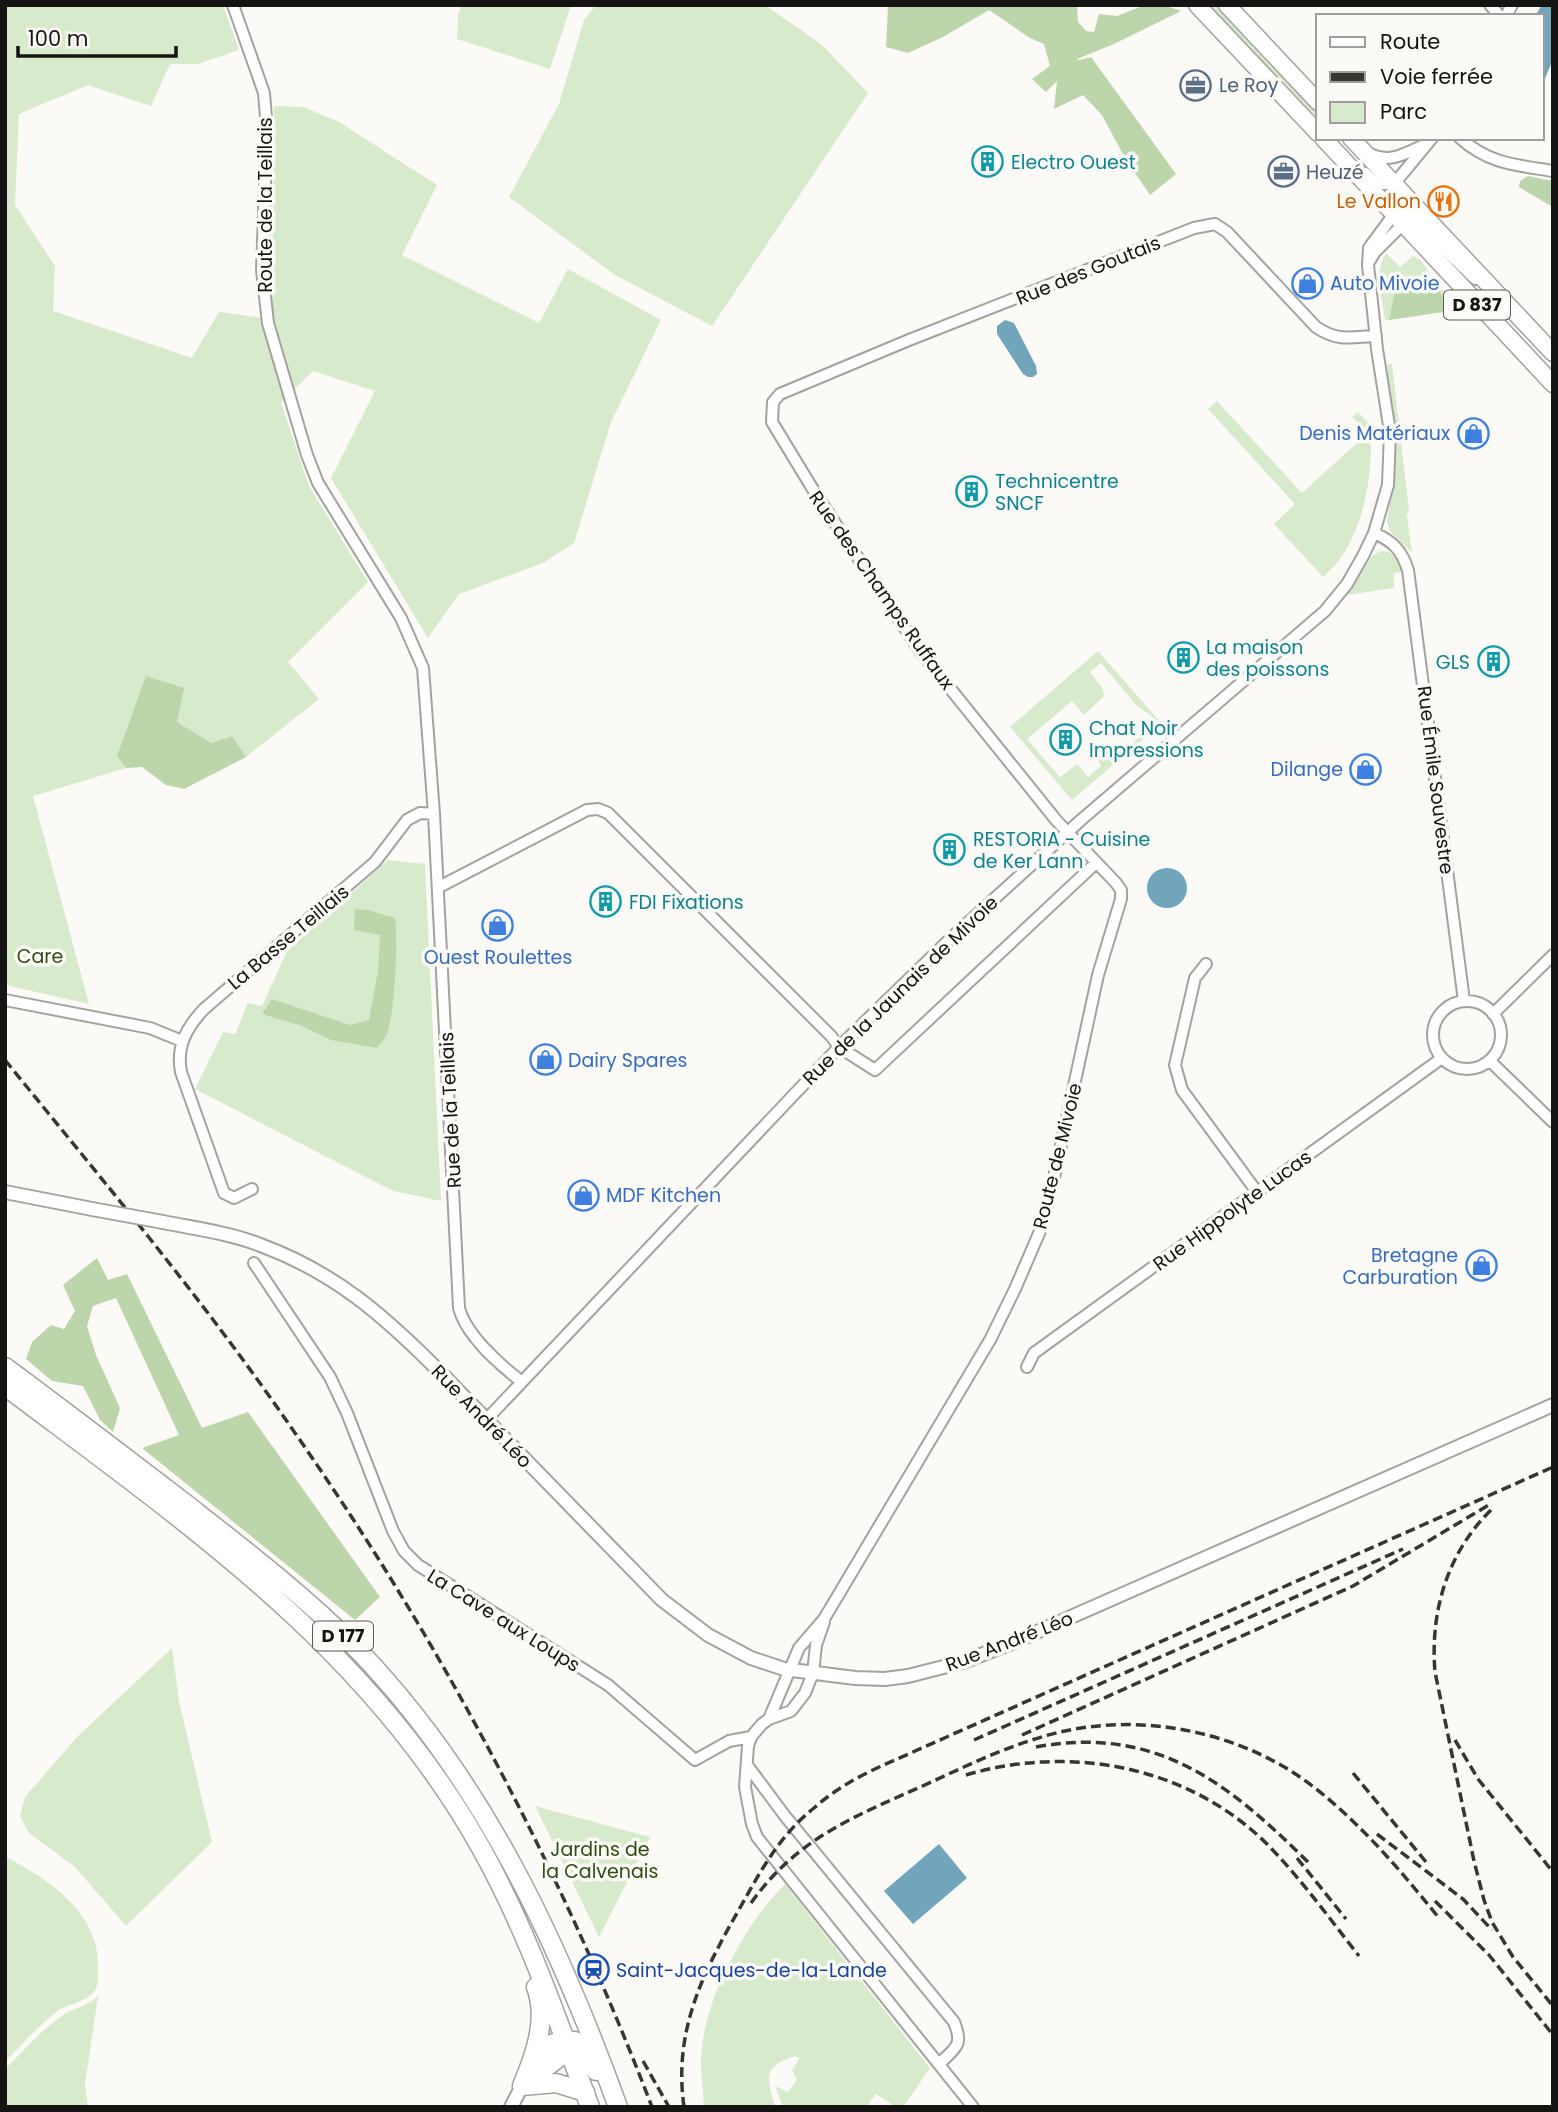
<svg xmlns="http://www.w3.org/2000/svg" width="1558" height="2112" font-family="Poppins,sans-serif">
<rect width="100%" height="100%" fill="#fcfaf7"/>
<!-- green -->
<path fill="#d8eacc" d="M 5,5 L 223,5 L 239,50 L 198,64 L 170,64 L 151,106 L 88,85 L 19,114 L 15,205 L 55,266 L 53,311 L 192,358 L 219,312 L 272,319 L 274,106 L 304,107 L 339,122 L 437,185 L 402,255 L 539,323 L 568,269 L 661,320 L 611,422 L 574,543 L 543,563 L 459,594 L 428,638 L 331,478 L 375,391 L 313,371 L 281,403 L 309,486 L 368,582 L 288,662 L 319,699 L 246,757 L 232,736 L 211,743 L 176,722 L 117,756 L 126,768 L 33,796 L 89,1004 L 5,985 Z
M 462,5 L 571,5 L 550,69 L 457,39 L 458,14 Z
M 596,5 L 765,5 L 821,44 L 868,93 L 712,326 L 615,275 L 509,197 L 559,104 L 584,20 Z
M 1205,5 L 1219,5 L 1318,110 L 1318,118 L 1269,73 Z
M 1386,253 L 1400,267 L 1413,256 C 1425,261 1427,271 1434,281 C 1440,289 1448,296 1454,303 L 1450,311 L 1385,320 C 1382,298 1374,272 1386,253 Z
M 1392,364 L 1409,511 L 1407,515 L 1412,553 L 1390,531 L 1387,521 L 1395,473 L 1396,449 L 1387,365 Z
M 1217,401 L 1302,493 L 1368,433 L 1352,417 L 1358,412 L 1371,426 C 1373,476 1364,543 1323,577 L 1274,524 L 1295,504 L 1208,409 Z
M 1381,551 C 1393,551 1400,560 1402,572 L 1394,573 L 1394,588 L 1347,595 L 1372,556 Z
M 1098,651 L 1162,724 L 1135,704 L 1101,663 L 1090,672 L 1103,689 L 1104,696 L 1084,715 L 1072,701 L 1027,739 L 1060,777 L 1077,764 L 1088,777 L 1101,766 L 1098,761 L 1109,751 L 1115,757 L 1145,733 L 1139,726 L 1144,725 L 1153,731 L 1072,800 L 1010,727 Z
M 388,860 L 425,864 L 441,1201 L 393,1191 L 195,1089 L 223,1032 L 235,1034 L 248,1003 L 262,1006 L 287,951 Z
M 172,1648 L 179,1701 L 212,1842 L 126,1926 L 75,1867 L 29,1833 L 20,1816 L 25,1797 L 78,1736 Z
M 535,1806 L 650,1837 L 599,1937 Z
M 5,1857 C 47,1877 100,1914 98,1966 C 98,1974 99,1985 94,1992 C 85,2003 67,2004 56,2012 C 38,2026 22,2045 5,2061 Z
M 785,1884 L 930,2068 L 903,2107 L 896,2107 L 876,2094 L 866,2107 L 783,2107 L 775,2086 L 788,2092 L 797,2080 L 792,2070 L 800,2058 L 795,2056 C 762,2067 767,2077 775,2107 L 704,2107 C 703,2088 699,2066 702,2047 C 708,1992 746,1923 785,1884 Z
M 98,1996 L 85,2085 L 88,2107 L 5,2107 L 5,2069 C 23,2052 39,2032 59,2018 C 71,2008 86,2008 98,1996 Z"/>
<!-- forest -->
<path fill="#bcd5ab" d="M 888,5 L 1077,5 L 1078,22 L 1086,31 L 1094,32 L 1099,14 L 1117,16 L 1145,5 L 1163,5 L 1181,11 L 1114,44 L 1077,59 L 1080,60 L 1091,57 L 1176,174 L 1150,195 L 1126,160 L 1102,115 L 1083,95 L 1054,109 L 1057,81 L 1046,92 L 1032,79 L 1050,66 L 1044,44 L 1030,38 L 989,10 L 943,37 L 908,53 L 886,47 Z
M 1528,176 L 1553,181 L 1553,207 L 1519,187 L 1520,181 Z
M 1439,290 L 1450,311 L 1389,320 L 1395,291 Z
M 146,676 L 184,688 L 177,722 L 211,743 L 232,736 L 246,757 L 184,789 L 166,785 L 142,767 L 126,768 L 117,756 Z
M 355,909 L 368,910 L 395,918 C 398,942 395,1012 387,1034 C 385,1039 380,1044 377,1048 L 331,1040 L 302,1026 L 262,1014 L 272,999 L 350,1025 L 369,1020 L 378,971 L 380,935 L 354,930 Z
M 97,1258 L 108,1280 L 127,1274 L 202,1428 L 248,1412 L 380,1597 L 355,1620 L 142,1448 L 179,1435 L 116,1298 L 93,1306 L 87,1326 L 96,1355 L 120,1408 L 113,1432 L 100,1420 L 83,1386 L 52,1381 L 26,1359 L 32,1342 L 51,1325 L 64,1329 L 75,1311 L 63,1285 Z"/>
<!-- water -->
<path fill="#71a5bb" d="M 1542,5 L 1553,5 L 1553,59 L 1542,86 L 1542,16 L 1535,16 Z
M 1005,320 L 1014,323 L 1036,366 L 1037,374 L 1033,377 L 1028,377 L 1023,374 L 997,334 L 997,326 Z
M1147 888a20 20 0 1 1 40 0a20 20 0 1 1-40 0Z
M 939,1844 L 967,1878 L 913,1924 L 884,1891 Z"/>
<g fill="none" stroke-linecap="round" stroke-linejoin="round">
<defs>
<path id="minor" d="M 233,5 L 264,93 L 267,130 L 262,270 L 268,323 L 307,455 L 318,483 L 401,618 L 423,668 L 434,814 L 420,813 L 407,820 L 375,862 L 204,1009 C 187,1027 176,1046 181,1072 L 224,1193 L 234,1198 L 252,1189
M 1490,5 L 1500,16
M 1506,16 L 1512,5
M 1460,138 C 1489,164 1516,165 1553,171
M 1370,154 C 1390,164 1406,153 1426,144
M 1365,173 L 1377,184 L 1394,184
M 1404,210 L 1475,279
M 1394,214 L 1394,184 L 1432,138
M 1369,262 L 1375,252 L 1403,224 L 1404,218
M 1374,533 C 1393,541 1402,551 1408,570 L 1464,1001
M 434,814 L 459,1308 C 466,1335 500,1365 522,1382
M 439,887 L 587,810 L 598,809 L 608,813 L 831,1036 L 839,1047 L 875,1070 L 1096,863
M 1206,964 L 1195,978 L 1175,1065 L 1182,1090 L 1257,1192
M 5,1000 L 150,1028 L 182,1041
M1433 1035a34 34 0 1 1 68 0a34 34 0 1 1-68 0Z
M 1493,1014 L 1553,955
M 1490,1061 L 1553,1122
M 254,1263 L 330,1377 L 347,1413 L 393,1531 L 404,1551 L 418,1565 L 608,1685 L 695,1760 L 729,1741 L 751,1737
M 1027,1367 L 1034,1353 L 1442,1058
M 485,1421 L 839,1047 L 950,939 L 1081,820 L 1325,611 L 1347,584 L 1363,556 L 1374,533 L 1388,485 L 1390,432 L 1377,349 L 1368,265 L 1369,248 L 1394,214
M 824,1622 L 816,1645 L 813,1673 L 805,1693 L 791,1711 L 769,1719 L 762,1724 L 751,1737 L 748,1746 L 745,1787 L 752,1824 L 757,1837 L 973,2107
M 769,1719 L 799,1648 L 824,1619 L 990,1340 L 1015,1289 L 1040,1231 L 1052,1187 L 1098,975 L 1121,899 L 1121,890 L 1116,883 L 1056,820 L 920,651 L 817,496 L 772,422 L 773,402 L 780,394 L 909,340 L 1194,228 L 1215,224 L 1227,232 L 1316,327 C 1338,342 1351,337 1376,336
M 747,1765 L 785,1816 L 954,2022 C 964,2046 955,2048 939,2064"/>
<path id="tertiary" d="M 5,1192 L 92,1209
M 163,1222 C 197,1229 231,1233 263,1246 C 335,1273 383,1315 437,1369 L 662,1600 L 708,1635 L 751,1658 L 784,1669 L 855,1678 L 885,1679 L 908,1676 L 963,1662 L 1014,1642 L 1553,1405
M 511,2107 L 522,2086"/>
<path id="primary" d="M 1197,5 L 1318,133
M 1227,5 L 1318,102
M 1323,138 L 1553,384
M 1351,138 L 1553,353"/>
<path id="trunk" d="M 5,1367 C 66,1412 126,1458 186,1504 C 246,1551 306,1597 359,1651 C 483,1780 558,1941 618,2107
M 5,1386 C 185,1522 368,1646 481,1848 C 527,1930 557,2019 590,2107
M 534,2062 L 551,2044 L 567,2039 L 587,2054 L 596,2071
M 530,2079 L 569,2050 L 575,2041
M 522,2086 C 535,2055 548,2019 536,1987
M 522,2086 L 556,2083 L 585,2092"/>
</defs>
<!-- minor casing -->
<use href="#minor" stroke="#a3a29f" stroke-width="14"/>
<!-- tertiary casing -->
<use href="#tertiary" stroke="#a3a29f" stroke-width="16"/>
<!-- primary casing -->
<use href="#primary" stroke="#a3a29f" stroke-width="19"/>
<!-- trunk casing -->
<use href="#trunk" stroke="#a3a29f" stroke-width="21"/>
<!-- minor -->
<use href="#minor" stroke="#fff" stroke-width="10"/>
<!-- tertiary -->
<use href="#tertiary" stroke="#fff" stroke-width="12"/>
<!-- primary -->
<use href="#primary" stroke="#fff" stroke-width="16"/>
<!-- trunk -->
<use href="#trunk" stroke="#fff" stroke-width="18"/>
<!-- rail -->
<path stroke="#373635" stroke-width="3.5" stroke-dasharray="10 5" stroke-linecap="butt" d="M 5,1060 C 104,1182 206,1303 295,1433 C 441,1642 561,1869 652,2107
M 1491,1510 C 1447,1553 1430,1612 1435,1672 L 1474,1861 L 1484,1900 L 1492,1922 L 1513,1957 L 1553,2006
M 1022,1735 L 1353,1586 L 1492,1503
M 974,1740 L 1403,1549
M 1455,1740 L 1478,1779 L 1553,1872
M 1036,1747 C 1157,1725 1228,1783 1308,1862
M 1353,1773 L 1426,1862
M 966,1775 C 1071,1744 1189,1766 1268,1845 C 1301,1879 1330,1919 1359,1956
M 1377,1834 L 1463,1899 L 1492,1930
M 1297,1858 L 1346,1919
M 1435,1901 L 1489,1955 L 1553,2035
M 751,1903 C 798,1837 856,1816 927,1784 C 970,1764 1014,1743 1060,1732 C 1147,1712 1245,1733 1315,1788 C 1363,1826 1401,1871 1439,1918
M 643,2061 L 669,2107
M 684,2107 C 673,2029 704,1971 741,1906 C 761,1870 781,1834 814,1808 C 833,1791 854,1779 877,1768 L 1553,1467"/>
<defs>
<path id="tertiary-bridge" d="M 92,1209 L 163,1222"/>
</defs>
<!-- tertiary-bridge casing -->
<use href="#tertiary-bridge" stroke="#a3a29f" stroke-width="16" stroke-linecap="butt"/>
<!-- tertiary-bridge -->
<use href="#tertiary-bridge" stroke="#fff" stroke-width="12"/>
</g>
<!-- icons -->
<defs>
<symbol id="office-ring" viewBox="-11 -11 22 22"><circle r="9.5" fill="#fcfaf7" stroke="#5c6f8a" stroke-width="1.5"/><path d="M-6-3h4V-5.5h4V-3h4V5H-6ZM-1-4.5V-3h2v-1.5ZM-6 0V1H6V0Z" fill="#5c6f8a"/></symbol>
<symbol id="building-ring" viewBox="-11 -11 22 22"><circle r="9.5" fill="#fcfaf7" stroke="#0f9aa8" stroke-width="1.5"/><path d="M-4-6H4V6H1V3H-1V6H-4ZM-2.5-4.3h1.7v1.8h-1.7ZM.8-4.3h1.7v1.8H.8ZM-2.5-1h1.7V.8h-1.7ZM.8-1h1.7V.8H.8Z" fill="#0f9aa8"/></symbol>
<symbol id="restaurant-ring" viewBox="-11 -11 22 22"><circle r="9.5" fill="#fcfaf7" stroke="#e8710a" stroke-width="1.5"/><path d="M-5-6h1v4h1v-4h1v4h1v-4h1v5L-1.5 .5V6h-2V.5L-5-1ZM5-6V6H3V1.5H1.5Q1.5-4 5-6Z" fill="#e8710a"/></symbol>
<symbol id="shop-ring" viewBox="-11 -11 22 22"><circle r="9.5" fill="#fcfaf7" stroke="#3f7fe0" stroke-width="1.5"/><path d="M-5-2.5h2.3a2.7 3.5 0 0 1 5.4 0H5L5.5 6h-11ZM-1.5-2.5h3a1.5 2.3 0 0 0-3 0Z" fill="#3f7fe0"/></symbol>
<symbol id="station-ring" viewBox="-11 -11 22 22"><circle r="9.5" fill="#fcfaf7" stroke="#1a4fb4" stroke-width="1.5"/><path d="M-3-6H3Q5-6 5-4V2Q5 4 3 4L4.5 6H3L1.5 4h-3L-3 6H-4.5L-3 4Q-5 4-5 2V-4Q-5-6-3-6ZM-3.5-4v3h7v-3ZM-3.5 1v1.5H-2V1ZM2 1v1.5H3.5V1Z" fill="#1a4fb4"/></symbol>
</defs>
<g fill-rule="evenodd">
<use href="#office-ring" x="1178" y="68" width="35" height="35"/>
<use href="#building-ring" x="970" y="144" width="35" height="35"/>
<use href="#office-ring" x="1266" y="154" width="35" height="35"/>
<use href="#restaurant-ring" x="1426" y="184" width="35" height="35"/>
<use href="#shop-ring" x="1290" y="266" width="35" height="35"/>
<use href="#shop-ring" x="1456" y="416" width="35" height="35"/>
<use href="#building-ring" x="954" y="474" width="35" height="35"/>
<use href="#building-ring" x="1166" y="640" width="35" height="35"/>
<use href="#building-ring" x="1476" y="644" width="35" height="35"/>
<use href="#building-ring" x="1048" y="722" width="35" height="35"/>
<use href="#shop-ring" x="1348" y="752" width="35" height="35"/>
<use href="#building-ring" x="932" y="832" width="35" height="35"/>
<use href="#building-ring" x="588" y="884" width="35" height="35"/>
<use href="#shop-ring" x="480" y="908" width="35" height="35"/>
<use href="#shop-ring" x="528" y="1042" width="35" height="35"/>
<use href="#shop-ring" x="566" y="1178" width="35" height="35"/>
<use href="#shop-ring" x="1464" y="1248" width="35" height="35"/>
<use href="#station-ring" x="576" y="1952" width="35" height="35"/>
</g>
<g text-anchor="middle" stroke-width="7" stroke-linejoin="round" paint-order="stroke">
<!-- shield labels -->
<g fill="#fcfaf7" stroke="#5a5957" stroke-width="2">
<rect x="1444" y="290.5" width="66" height="29" rx="5"/>
<rect x="313" y="1621.5" width="60" height="29" rx="5"/>
</g>
<g font-size="18" font-weight="bold" fill="#151413">
<text x="1477" y="311">D 837</text>
<text x="343" y="1642">D 177</text>
</g>
<!-- service labels -->
<g font-size="19" fill="#4e5e75" stroke="#fcfaf7" text-anchor="start">
<text x="1219" y="92">Le Roy</text>
<text x="1306" y="179">Heuzé</text>
</g>
<!-- culture labels -->
<g font-size="19" fill="#0d838f" stroke="#fcfaf7" text-anchor="start">
<text x="1011" y="169">Electro Ouest</text>
<text x="995" y="488">Technicentre<tspan x="995" dy="22">SNCF</tspan></text>
<text x="1206" y="654">La maison<tspan x="1206" dy="22">des poissons</tspan></text>
<text x="1470" y="669" text-anchor="end">GLS</text>
<text x="1089" y="735">Chat Noir<tspan x="1089" dy="22">Impressions</tspan></text>
<text x="973" y="846">RESTORIA - Cuisine<tspan x="973" dy="22">de Ker Lann</tspan></text>
<text x="629" y="909">FDI Fixations</text>
</g>
<!-- food labels -->
<g font-size="19" fill="#c56008" stroke="#fcfaf7" text-anchor="end">
<text x="1421" y="208">Le Vallon</text>
</g>
<!-- street labels -->
<g font-size="19" fill="#151413" stroke="#fcfaf7">
<text transform="translate(265 205) rotate(-90)" y="7">Route de la Teillais</text>
<text transform="translate(1088 270) rotate(-22)" y="7">Rue des Goutais</text>
<text transform="translate(882 590) rotate(55)" y="7">Rue des Champs Ruffaux</text>
<text transform="translate(1436 780) rotate(83)" y="7">Rue Émile Souvestre</text>
<text transform="translate(288 937) rotate(-40)" y="7">La Basse Teillais</text>
<text transform="translate(900 990) rotate(-44)" y="7">Rue de la Jaunais de Mivoie</text>
<text transform="translate(450 1110) rotate(-93)" y="7">Rue de la Teillais</text>
<text transform="translate(1057 1156) rotate(-76)" y="7">Route de Mivoie</text>
<text transform="translate(1232 1210) rotate(-36)" y="7">Rue Hippolyte Lucas</text>
<text transform="translate(482 1416) rotate(46)" y="7">Rue André Léo</text>
<text transform="translate(504 1620) rotate(32)" y="7">La Cave aux Loups</text>
<text transform="translate(1009 1641) rotate(-21)" y="7">Rue André Léo</text>
</g>
<!-- shop labels -->
<g font-size="19" fill="#366cbe" stroke="#fcfaf7" text-anchor="start">
<text x="1330" y="290">Auto Mivoie</text>
<text x="1450" y="440" text-anchor="end">Denis Matériaux</text>
<text x="1343" y="776" text-anchor="end">Dilange</text>
<text x="498" y="964" text-anchor="middle">Ouest Roulettes</text>
<text x="568" y="1067">Dairy Spares</text>
<text x="606" y="1202">MDF Kitchen</text>
<text x="1458" y="1262" text-anchor="end">Bretagne<tspan x="1458" dy="22">Carburation</tspan></text>
</g>
<!-- park labels -->
<g font-size="19" fill="#2f4d12" stroke="#fcfaf7">
<text x="40" y="963">Care</text>
<text x="600" y="1856">Jardins de<tspan x="600" dy="22">la Calvenais</tspan></text>
</g>
<!-- transit labels -->
<g font-size="19" fill="#164399" stroke="#fcfaf7" text-anchor="start">
<text x="616" y="1977">Saint-Jacques-de-la-Lande</text>
</g>
</g>
<!-- border -->
<rect width="1558" height="2112" fill="none" stroke="#151413" stroke-width="14"/>
<!-- legend -->
<rect x="1316" y="14" width="228" height="126" fill="#fcfaf7" stroke="#a09e9c" stroke-width="2"/>
<rect x="1330" y="37" width="35" height="10" fill="#ffffff" stroke="#a09e9c" stroke-width="2"/>
<text x="1380" y="49" font-size="21" fill="#151413">Route</text>
<rect x="1330" y="72" width="35" height="10" fill="#373635" stroke="#a09e9c" stroke-width="2"/>
<text x="1380" y="84" font-size="21" fill="#151413">Voie ferrée</text>
<rect x="1330" y="102" width="35" height="21" fill="#d8eacc" stroke="#a09e9c" stroke-width="2"/>
<text x="1380" y="119" font-size="21" fill="#151413">Parc</text>
<!-- scale -->
<path d="M18 46v10h158v-10" fill="none" stroke="#151413" stroke-width="3.5"/>
<text x="28" y="46" font-size="21" fill="#151413" stroke="#fcfaf7" stroke-width="5" paint-order="stroke">100 m</text>
</svg>
